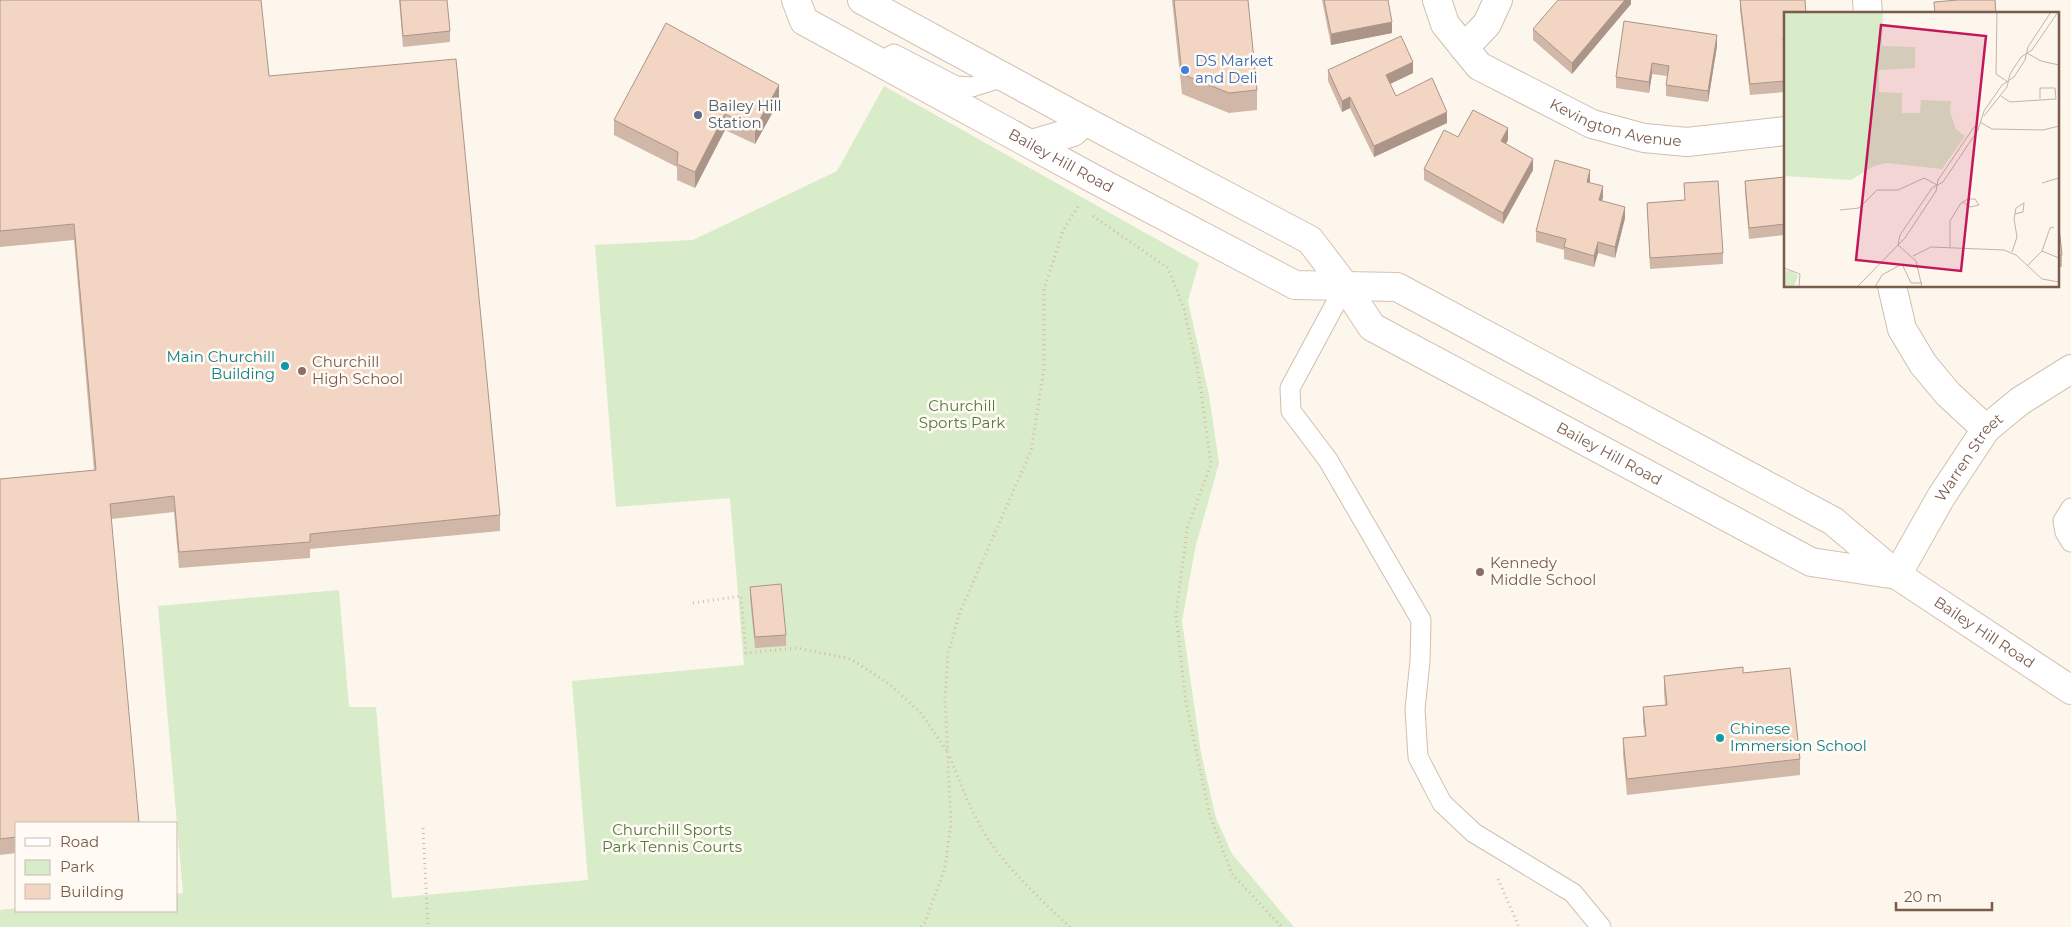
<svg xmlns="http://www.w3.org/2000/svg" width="2071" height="927" font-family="Montserrat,sans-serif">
<rect width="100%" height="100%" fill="#fdf6ec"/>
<!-- green -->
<path fill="#d8ecc9" d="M 884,86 L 1199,263 L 1188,301 L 1209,395 L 1219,463 L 1195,549 L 1182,621 L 1201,753 L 1216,818 L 1232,854 L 1294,927 L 0,927 L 0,910 L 16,908 L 16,911 L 176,911 L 176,894 L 183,893 L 158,606 L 339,590 L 349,707 L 376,707 L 392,898 L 588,880 L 572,681 L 744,665 L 730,498 L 616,507 L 595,245 L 693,240 L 837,171 Z"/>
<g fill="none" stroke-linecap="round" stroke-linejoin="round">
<defs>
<path id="service" d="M 880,62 L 894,54 L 956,86 L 972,87 L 1004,77
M 1345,286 L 1290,388 L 1291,411 L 1328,460 L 1421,620 L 1420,661 L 1415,709 L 1418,757 L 1442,803 L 1474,833 L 1573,893 L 1601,927
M 2071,508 L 2063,521 L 2065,532 L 2071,542"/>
<g id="minor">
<path id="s1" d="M 1437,0 L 1445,24 L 1479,66 L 1592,124 L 1644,138 L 1687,142 L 1785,131"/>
<path d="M 1464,48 L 1487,24 L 1498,0"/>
</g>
<g id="tertiary">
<path d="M 1867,0 L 1868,14"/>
<path d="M 1892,286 L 1902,329 L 1923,364 L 1948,394 L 1986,429"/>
<path id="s2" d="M 1897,575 L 1941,497 L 1986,429 L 2020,401 L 2071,369"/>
</g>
<g id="secondary">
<path id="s3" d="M 796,0 L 804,21 L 1096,180 L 1295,285 L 1397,287 L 1833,521 L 1897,575 L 2071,690"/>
<path id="s4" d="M 862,0 L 1085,121 L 1310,240 L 1345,286 L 1372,327 L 1811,562 L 1897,575"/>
<path d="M 1032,144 L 1073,132 L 1085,121"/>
</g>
</defs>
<!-- service casing -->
<use href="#service" stroke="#d1beb0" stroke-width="21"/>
<!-- minor casing -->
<use href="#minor" stroke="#d1beb0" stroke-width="30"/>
<!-- tertiary casing -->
<use href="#tertiary" stroke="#d1beb0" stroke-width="30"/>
<!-- secondary casing -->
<use href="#secondary" stroke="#d6c0b0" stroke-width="30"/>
<!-- path -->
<path stroke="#d9b8a5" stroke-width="3" stroke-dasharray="1 4" stroke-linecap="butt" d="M 1093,216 L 1168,268 L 1184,309 L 1199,377 L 1211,464 L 1187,529 L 1176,615 L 1186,703 L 1210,816 L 1232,874 L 1282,927
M 693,603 L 741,596 L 746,653 L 797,648 L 851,659 L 889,684 L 920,712 L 947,751
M 950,757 C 963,790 976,825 998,853 C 1020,880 1045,904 1070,927
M 423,828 L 428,927
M 1498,879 L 1519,927
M 921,927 L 925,922 L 945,868 L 951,824 L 945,697 L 948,654 L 960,612 L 1031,451 L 1044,369 L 1044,289 L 1063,231 L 1079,205"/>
<!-- service -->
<use href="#service" stroke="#fff" stroke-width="19"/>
<!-- minor -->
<use href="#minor" stroke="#fff" stroke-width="28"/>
<!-- tertiary -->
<use href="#tertiary" stroke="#fff" stroke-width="28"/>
<!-- secondary -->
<use href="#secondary" stroke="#fff" stroke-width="28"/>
</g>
<!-- wall -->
<path fill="#d1b7a8" d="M 0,0 L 269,76 L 500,515 L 500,531 L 310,549 L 310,558 L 179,568 L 174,512 L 111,519 L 16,823 L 16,853 L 0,855 L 0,479 L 94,471 L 74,240 L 0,247 Z
M 399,0 L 447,0 L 450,31 L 450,42 L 403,47 Z
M 1172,0 L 1248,0 L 1257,90 L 1257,110 L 1229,113 L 1182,94 Z
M 1322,0 L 1388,0 L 1392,33 L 1331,45 Z
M 1631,0 L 1631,4 L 1572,74 L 1533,40 L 1533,29 Z
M 1740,0 L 1785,14 L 1785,49 L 1784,49 L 1785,55 L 1785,92 L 1750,95 L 1740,10 Z
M 1624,21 L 1717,46 L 1708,102 L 1666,96 L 1666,85 L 1667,76 L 1652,74 L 1649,93 L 1616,88 L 1616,77 Z
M 1328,70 L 1413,73 L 1390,84 L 1396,96 L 1447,123 L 1374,157 L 1350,108 L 1342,112 L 1328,81 Z
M 779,101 L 755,144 L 725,130 L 695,188 L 677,180 L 677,167 L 614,135 L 614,120 Z
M 1458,137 L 1508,140 L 1506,144 L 1533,170 L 1503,224 L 1424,180 L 1424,169 Z
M 1785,177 L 1785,235 L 1749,239 L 1745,192 L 1745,181 Z
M 1590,181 L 1590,183 L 1603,197 L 1602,201 L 1625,218 L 1615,258 L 1598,253 L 1594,267 L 1564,259 L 1564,250 L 1536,242 L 1536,231 Z
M 1684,183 L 1723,253 L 1723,264 L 1650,269 L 1647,203 L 1685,200 Z
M 2057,209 L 2062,255 L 2062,267 L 2057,267 Z
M 750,587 L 786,635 L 786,646 L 755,648 L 750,598 Z
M 1743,673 L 1800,759 L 1800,775 L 1627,795 L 1623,754 L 1623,738 L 1645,736 L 1643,723 L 1643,707 L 1665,705 L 1664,692 L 1664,676 Z"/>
<!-- shaded-wall -->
<path fill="#aa9588" d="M 1625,0 L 1631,0 L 1631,4 L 1572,74 L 1572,63 Z
M 1392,22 L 1392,33 L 1331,45 L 1331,34 Z
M 1717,35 L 1717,46 L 1708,102 L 1708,91 Z
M 1413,62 L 1413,73 L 1386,86 L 1386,75 Z
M 1652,63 L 1652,74 L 1649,93 L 1649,82 Z
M 779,85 L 779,101 L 755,144 L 755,128 Z
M 1350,97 L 1350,108 L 1342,112 L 1342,101 Z
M 1447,112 L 1447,123 L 1374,157 L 1374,146 Z
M 725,114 L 725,130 L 695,188 L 695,172 Z
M 1508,128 L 1508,140 L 1501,152 L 1501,141 Z
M 1533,159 L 1533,170 L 1503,224 L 1503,213 Z
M 1590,170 L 1590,181 L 1587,193 L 1587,182 Z
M 1603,186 L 1603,197 L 1599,211 L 1599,200 Z
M 1625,207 L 1625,218 L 1615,258 L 1615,247 Z
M 1598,242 L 1598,253 L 1594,267 L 1594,256 Z"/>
<!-- building -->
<path fill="#f3d5c3" stroke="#aa9588" d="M 0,0 L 261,0 L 269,76 L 456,59 L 500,515 L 310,534 L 310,542 L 179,552 L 174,496 L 110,504 L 139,823 L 16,823 L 16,837 L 0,839 L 0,479 L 96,470 L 74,224 L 0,231 Z
M 400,0 L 447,0 L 450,31 L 403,36 Z
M 1174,0 L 1248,0 L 1257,90 L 1229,93 L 1182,74 Z
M 1324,0 L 1388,0 L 1392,22 L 1331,34 Z
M 1558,0 L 1625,0 L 1572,63 L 1533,29 Z
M 1740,0 L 1805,0 L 1806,14 L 1785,14 L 1785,38 L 1783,38 L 1785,55 L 1785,81 L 1750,84 Z
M 1958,0 L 1995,0 L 1996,14 L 1935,14 L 1934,2 Z
M 1624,21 L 1717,35 L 1708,91 L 1666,85 L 1669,66 L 1652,63 L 1649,82 L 1616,77 Z
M 666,23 L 779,85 L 755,128 L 725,114 L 695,172 L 677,164 L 678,152 L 614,120 Z
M 1401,36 L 1413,62 L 1386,75 L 1396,96 L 1432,78 L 1447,112 L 1374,146 L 1350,97 L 1342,101 L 1328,70 Z
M 1473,110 L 1508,128 L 1501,141 L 1533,159 L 1503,213 L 1424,169 L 1444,130 L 1458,137 Z
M 1555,160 L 1590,170 L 1587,182 L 1603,186 L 1599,200 L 1625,207 L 1615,247 L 1598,242 L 1594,256 L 1564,247 L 1566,239 L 1536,231 Z
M 1785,177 L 1785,224 L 1749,228 L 1745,181 Z
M 1718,181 L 1723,253 L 1650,258 L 1647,203 L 1685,200 L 1684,183 Z
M 2057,209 L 2062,255 L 2057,256 Z
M 781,584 L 786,635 L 755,637 L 750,587 Z
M 1743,667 L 1743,673 L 1790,668 L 1800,759 L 1627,779 L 1623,738 L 1646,736 L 1643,707 L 1667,705 L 1664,676 Z"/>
<!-- markers -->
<circle fill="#3f7fe0" stroke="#fffaf3" stroke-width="2" cx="1185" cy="70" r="5"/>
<circle fill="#5c6f8a" stroke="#fffaf3" stroke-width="2" cx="698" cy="115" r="5"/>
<g fill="#0f9aa8" stroke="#fffaf3" stroke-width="2">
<circle cx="285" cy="366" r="5"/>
<circle cx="1720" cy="738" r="5"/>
</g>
<g fill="#8d6e63" stroke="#fffaf3" stroke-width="2">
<circle cx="302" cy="371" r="5"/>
<circle cx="1480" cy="572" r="5"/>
</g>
<g text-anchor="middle" stroke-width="5" stroke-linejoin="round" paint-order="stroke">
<!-- shop labels -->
<g font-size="15" fill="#366cbe" stroke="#fffaf3" text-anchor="start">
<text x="1195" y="66">DS Market<tspan x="1195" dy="17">and Deli</tspan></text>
</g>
<!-- service labels -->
<g font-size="15" fill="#4e5e75" stroke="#fffaf3" text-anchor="start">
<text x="708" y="111">Bailey Hill<tspan x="708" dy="17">Station</tspan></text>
</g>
<!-- street labels -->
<g font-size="15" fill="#7a5c4d" stroke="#fffaf3">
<text dy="5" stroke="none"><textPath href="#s1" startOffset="229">Kevington Avenue</textPath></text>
<text dy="5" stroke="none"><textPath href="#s3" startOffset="315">Bailey Hill Road</textPath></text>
<text dy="5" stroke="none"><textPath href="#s4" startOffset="884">Bailey Hill Road</textPath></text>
<text dy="5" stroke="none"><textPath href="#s2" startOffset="138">Warren Street</textPath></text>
<text dy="5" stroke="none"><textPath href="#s3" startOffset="1365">Bailey Hill Road</textPath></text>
</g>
<!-- culture labels -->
<g font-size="15" fill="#0d838f" stroke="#fffaf3" text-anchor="end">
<text x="275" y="362">Main Churchill<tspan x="275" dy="17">Building</tspan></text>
<text x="1730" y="734" text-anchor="start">Chinese<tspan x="1730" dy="17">Immersion School</tspan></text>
</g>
<!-- education labels -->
<g font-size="15" fill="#785e54" stroke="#fffaf3" text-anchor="start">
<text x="312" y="367">Churchill<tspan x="312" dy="17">High School</tspan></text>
<text x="1490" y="568">Kennedy<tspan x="1490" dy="17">Middle School</tspan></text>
</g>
<!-- park labels -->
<g font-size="15" fill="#537a41" stroke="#fffaf3">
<text x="962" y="411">Churchill<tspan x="962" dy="17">Sports Park</tspan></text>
<text x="672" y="835">Churchill Sports<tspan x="672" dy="17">Park Tennis Courts</tspan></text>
</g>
</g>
<!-- overview -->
<g transform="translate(1784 12)">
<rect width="275" height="275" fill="#fdf6ec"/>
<path d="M 0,0 L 99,0 L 98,34 L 131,35 L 131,56 L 95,58 L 95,80 L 118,81 L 118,101 L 136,101 L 137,88 L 167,89 L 166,100 L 172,117 L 181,124 L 158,157 L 102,151 L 90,154 L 67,168 L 0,164 ZM 0,259 L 8,259 L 14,264 L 10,275 L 0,275 Z" fill="#d8ecc9"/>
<path fill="none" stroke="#c5b3a7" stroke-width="1" d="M 213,0 L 212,62 L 224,70M 243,41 L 257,49 L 275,53M 217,84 L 226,90 L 272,87 L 271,76 L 256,76 L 256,87M 200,104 L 223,75 L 226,62 L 237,45 L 248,38 L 274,0M 196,110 L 208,117 L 259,118 L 275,114M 258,171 L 275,166M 56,198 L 75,196 L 93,178 L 114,178 L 140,166 L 153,173M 114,233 L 132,249 L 138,275M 114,233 L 116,223 L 148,176 L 159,170 L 194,118 L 200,99 L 218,73 L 230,65 L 241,48 L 244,35 L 267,0M 166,235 L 166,209 L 177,191 L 179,190 L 182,188 L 186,187 L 191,187 L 195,193 L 186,195 L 179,190M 258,239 L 275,246M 228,240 L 233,225 L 230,207 L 232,196 L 240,191 L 239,200 L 231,202M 129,244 L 147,235 L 220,238 L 232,243 L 258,267 L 275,270M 243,254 L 258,239 L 266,216 L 270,215M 0,256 L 16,262 L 15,275M 73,275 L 121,226 L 152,179 L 154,168 L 190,115 L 194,114M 91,275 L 98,263 L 118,252 L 127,271 L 138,271"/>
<path fill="#c2185b" fill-opacity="0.15" stroke="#c2185b" stroke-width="2.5" d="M 97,13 L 202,24 L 177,259 L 72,248 Z"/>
<rect width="275" height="275" fill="none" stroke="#7a5c4d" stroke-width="2.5"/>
</g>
<!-- legend -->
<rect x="15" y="822" width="162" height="90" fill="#fffaf3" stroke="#cabbb1"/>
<rect x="25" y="838" width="25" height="8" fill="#ffffff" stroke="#cabbb1"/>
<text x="60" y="847" font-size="15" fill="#7a5c4d">Road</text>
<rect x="25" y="860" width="25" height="15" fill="#d8ecc9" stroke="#cabbb1"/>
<text x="60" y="872" font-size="15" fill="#7a5c4d">Park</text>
<rect x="25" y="884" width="25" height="15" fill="#f3d5c3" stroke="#cabbb1"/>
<text x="60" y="897" font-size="15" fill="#7a5c4d">Building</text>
<!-- scale -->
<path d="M1896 902v8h96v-8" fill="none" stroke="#7a5c4d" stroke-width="2.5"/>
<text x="1904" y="902" font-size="15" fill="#7a5c4d" stroke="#fffaf3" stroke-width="4" paint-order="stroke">20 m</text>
</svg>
